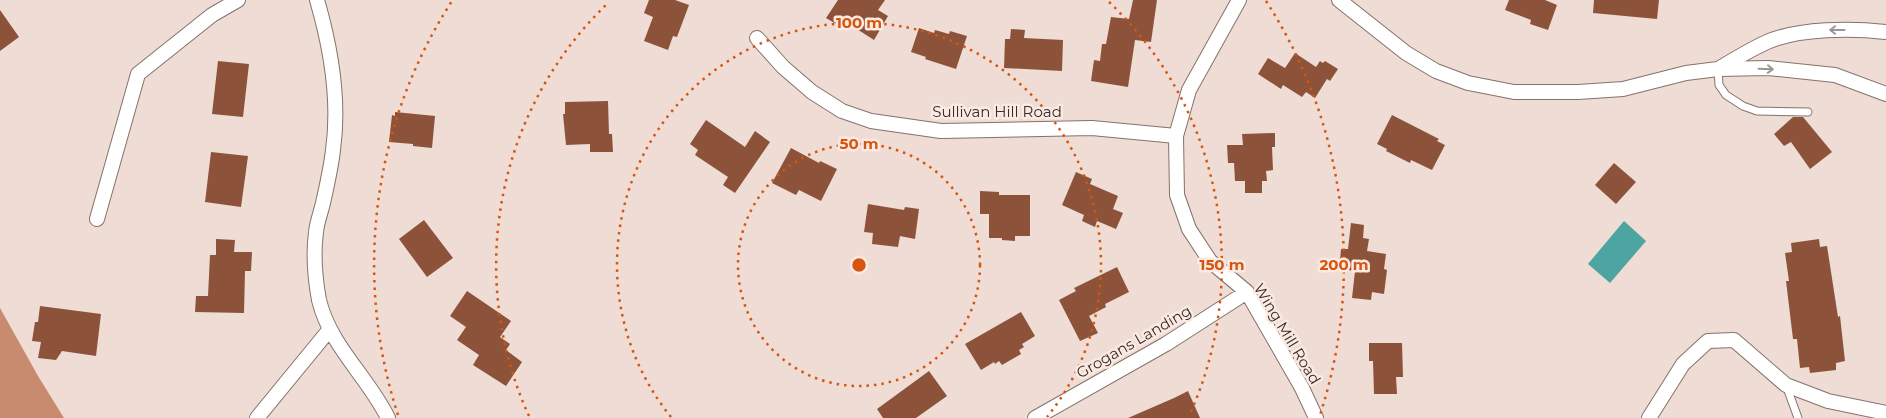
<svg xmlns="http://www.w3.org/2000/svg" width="1886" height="418" font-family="Montserrat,sans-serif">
<rect width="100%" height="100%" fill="#efdcd4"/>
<!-- forest -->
<path fill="#c98b70" d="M 0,308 L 38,376 L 64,418 L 0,418 Z"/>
<!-- water -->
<path fill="#4ca5a1" d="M 1624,221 L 1646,241 L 1610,283 L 1588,264 Z"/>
<!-- building -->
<path fill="#8c533a" d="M 649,0 L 675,0 L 689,5 L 677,37 L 673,36 L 668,50 L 644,41 L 653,17 L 644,13 Z
M 838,0 L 885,0 L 878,10 L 888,16 L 874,40 L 846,22 L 843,28 L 826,18 Z
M 1133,0 L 1157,0 L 1151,42 L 1135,40 L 1128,87 L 1091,81 L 1094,60 L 1100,61 L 1102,44 L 1106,44 L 1111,17 L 1129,19 Z
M 1509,0 L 1545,0 L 1557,5 L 1548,30 L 1530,24 L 1531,20 L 1505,10 Z
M 1594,0 L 1659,0 L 1657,19 L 1593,13 Z
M 0,10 L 19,37 L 0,51 Z
M 919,28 L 934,33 L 935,30 L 949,34 L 950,31 L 967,36 L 956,69 L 925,59 L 926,57 L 911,52 Z
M 1011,29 L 1025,30 L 1024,38 L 1063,40 L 1062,71 L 1004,68 L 1005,39 L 1010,39 Z
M 1295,53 L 1316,67 L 1320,61 L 1323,63 L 1325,61 L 1338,69 L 1330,81 L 1327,79 L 1315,98 L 1306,92 L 1302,97 L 1283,85 L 1281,89 L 1258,74 L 1268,58 L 1285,68 Z
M 218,61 L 249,64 L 243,117 L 212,114 Z
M 608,101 L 609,134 L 612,134 L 613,152 L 590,152 L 590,144 L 566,145 L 563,114 L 565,114 L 565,102 Z
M 395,112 L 435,116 L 432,148 L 413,146 L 413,144 L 389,142 L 392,115 L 395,116 Z
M 1392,115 L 1439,139 L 1437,141 L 1445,145 L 1432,170 L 1411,160 L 1410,163 L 1386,151 L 1387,149 L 1377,144 Z
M 1793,117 L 1803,117 L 1832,152 L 1810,169 L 1791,142 L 1784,146 L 1774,134 Z
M 706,120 L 745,147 L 755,131 L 770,142 L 735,193 L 723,185 L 728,177 L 695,155 L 698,150 L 690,144 Z
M 1275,133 L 1275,147 L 1272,147 L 1273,170 L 1266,171 L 1267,181 L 1262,181 L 1262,193 L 1245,193 L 1245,181 L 1235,181 L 1234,163 L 1228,163 L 1227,145 L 1243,145 L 1242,134 Z
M 791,148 L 819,163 L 820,161 L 837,169 L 821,201 L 799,190 L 796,195 L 772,183 Z
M 211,152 L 248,156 L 241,207 L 205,202 Z
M 1614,163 L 1636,182 L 1616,204 L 1595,185 Z
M 1076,172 L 1092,179 L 1090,184 L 1118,196 L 1113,209 L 1123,213 L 1116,229 L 1097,221 L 1095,227 L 1082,221 L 1084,215 L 1062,205 Z
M 980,191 L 999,192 L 999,195 L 1030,195 L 1030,236 L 1015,236 L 1015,241 L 1002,240 L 1002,238 L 989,238 L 989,214 L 980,214 Z
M 868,204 L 904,210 L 905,207 L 919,209 L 915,239 L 900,236 L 898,247 L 872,244 L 873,233 L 864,232 Z
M 424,220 L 453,258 L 427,277 L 399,239 Z
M 1351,223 L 1364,225 L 1363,238 L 1369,239 L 1367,251 L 1386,254 L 1384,269 L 1387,270 L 1384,294 L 1372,292 L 1371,300 L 1352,298 L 1355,271 L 1348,270 L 1350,262 L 1340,261 L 1341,249 L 1348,249 Z
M 216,239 L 235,240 L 234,252 L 252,252 L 251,271 L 245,271 L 244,313 L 195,312 L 196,296 L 208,296 L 210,255 L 216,255 Z
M 1819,239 L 1820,247 L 1827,246 L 1838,317 L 1840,316 L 1845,361 L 1836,363 L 1836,370 L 1810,373 L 1809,367 L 1800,368 L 1797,339 L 1793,339 L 1786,281 L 1789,281 L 1785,253 L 1792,252 L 1791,243 Z
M 1117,267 L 1129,292 L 1105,304 L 1106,307 L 1089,316 L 1098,333 L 1080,341 L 1059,300 L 1076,291 L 1074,288 Z
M 467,291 L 511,321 L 500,337 L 510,344 L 506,350 L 522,362 L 506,386 L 473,365 L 479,355 L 457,340 L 466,327 L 450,316 Z
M 40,306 L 101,314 L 96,356 L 62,351 L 56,360 L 38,358 L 41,342 L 32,341 L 35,322 L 38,322 Z
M 1021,312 L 1035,336 L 1022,344 L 1024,347 L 1019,350 L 1021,354 L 1002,365 L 999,361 L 995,364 L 994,362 L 981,370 L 965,344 Z
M 1369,343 L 1402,343 L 1403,377 L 1396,377 L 1397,394 L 1374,394 L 1373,361 L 1369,361 Z
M 929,371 L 947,396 L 916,418 L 883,418 L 877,409 Z
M 1188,391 L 1200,418 L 1128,418 L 1174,398 Z"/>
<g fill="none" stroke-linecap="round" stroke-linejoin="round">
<defs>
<path id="service" d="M 1718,69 L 1719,85 L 1726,95 L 1743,106 L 1757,111 L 1808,112
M 1786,385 L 1798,418"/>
<path id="minor" d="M 317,0 C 331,48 340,100 333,150 C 331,168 327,185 323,203 C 321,212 317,222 316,232 C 313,255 315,278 319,300 C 330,346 368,377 388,418
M 1239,0 L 1189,90 L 1176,136 L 1177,195 L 1189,229 L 1210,261 L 1247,292 L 1302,388 L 1316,418
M 1339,0 L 1406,53 L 1436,71 L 1468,83 L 1514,92 L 1578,92 L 1623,89 L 1686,73 L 1718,69 L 1768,68 L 1835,75 L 1886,94
M 757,38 L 783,67 L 812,92 L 842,111 L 871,121 L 941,131 L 1092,128 L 1176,136
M 1720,68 C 1735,59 1751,49 1767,42 C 1799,28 1852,28 1886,32
M 97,219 L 138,74 L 212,15 L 238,0
M 257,418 L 330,329
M 1035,418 L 1166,344 L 1247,292
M 1649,418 L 1683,364 L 1708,341 L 1734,340 L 1786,385 L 1828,401 L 1886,413"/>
</defs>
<!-- service casing -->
<use href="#service" stroke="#83736c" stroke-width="9"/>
<!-- minor casing -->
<use href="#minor" stroke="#83736c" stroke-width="16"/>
<!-- service -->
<use href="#service" stroke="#fff" stroke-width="7"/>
<!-- minor -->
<use href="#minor" stroke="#fff" stroke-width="14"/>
</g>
<!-- one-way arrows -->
<defs><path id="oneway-shaft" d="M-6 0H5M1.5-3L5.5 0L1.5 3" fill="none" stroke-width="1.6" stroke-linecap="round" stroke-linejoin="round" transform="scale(1.25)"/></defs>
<g stroke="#9a9694">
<use href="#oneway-shaft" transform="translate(1837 30) rotate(180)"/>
<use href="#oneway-shaft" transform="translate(1766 69) rotate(2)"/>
</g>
<!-- distance rings -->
<g fill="none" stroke="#d6550f" stroke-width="2.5" stroke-dasharray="2.5 5">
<circle cx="859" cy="265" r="121"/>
<path d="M671 417A242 242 0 1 1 1047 417"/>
<path d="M529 416A363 363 0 0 1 609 2M1109 2A363 363 0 0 1 1189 416"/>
<path d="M398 415A485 485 0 0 1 452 1M1266 1A485 485 0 0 1 1320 415"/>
</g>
<g text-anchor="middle" stroke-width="5" stroke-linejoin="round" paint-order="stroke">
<!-- street labels -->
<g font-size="15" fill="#342d2a" stroke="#fce9e2">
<text x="997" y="117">Sullivan Hill Road</text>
<text transform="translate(1287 334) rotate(59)" y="5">Wing Mill Road</text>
<text transform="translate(1134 342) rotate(-30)" y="5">Grogans Landing</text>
</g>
</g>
<circle cx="859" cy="265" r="8" fill="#d6550f" stroke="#fce9e2" stroke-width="2.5"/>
<g font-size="15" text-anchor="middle" font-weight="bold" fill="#d6550f" stroke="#fce9e2" stroke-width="5" stroke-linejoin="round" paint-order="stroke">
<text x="859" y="28">100 m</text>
<text x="859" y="149">50 m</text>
<text x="1222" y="270">150 m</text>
<text x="1344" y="270">200 m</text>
</g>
</svg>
